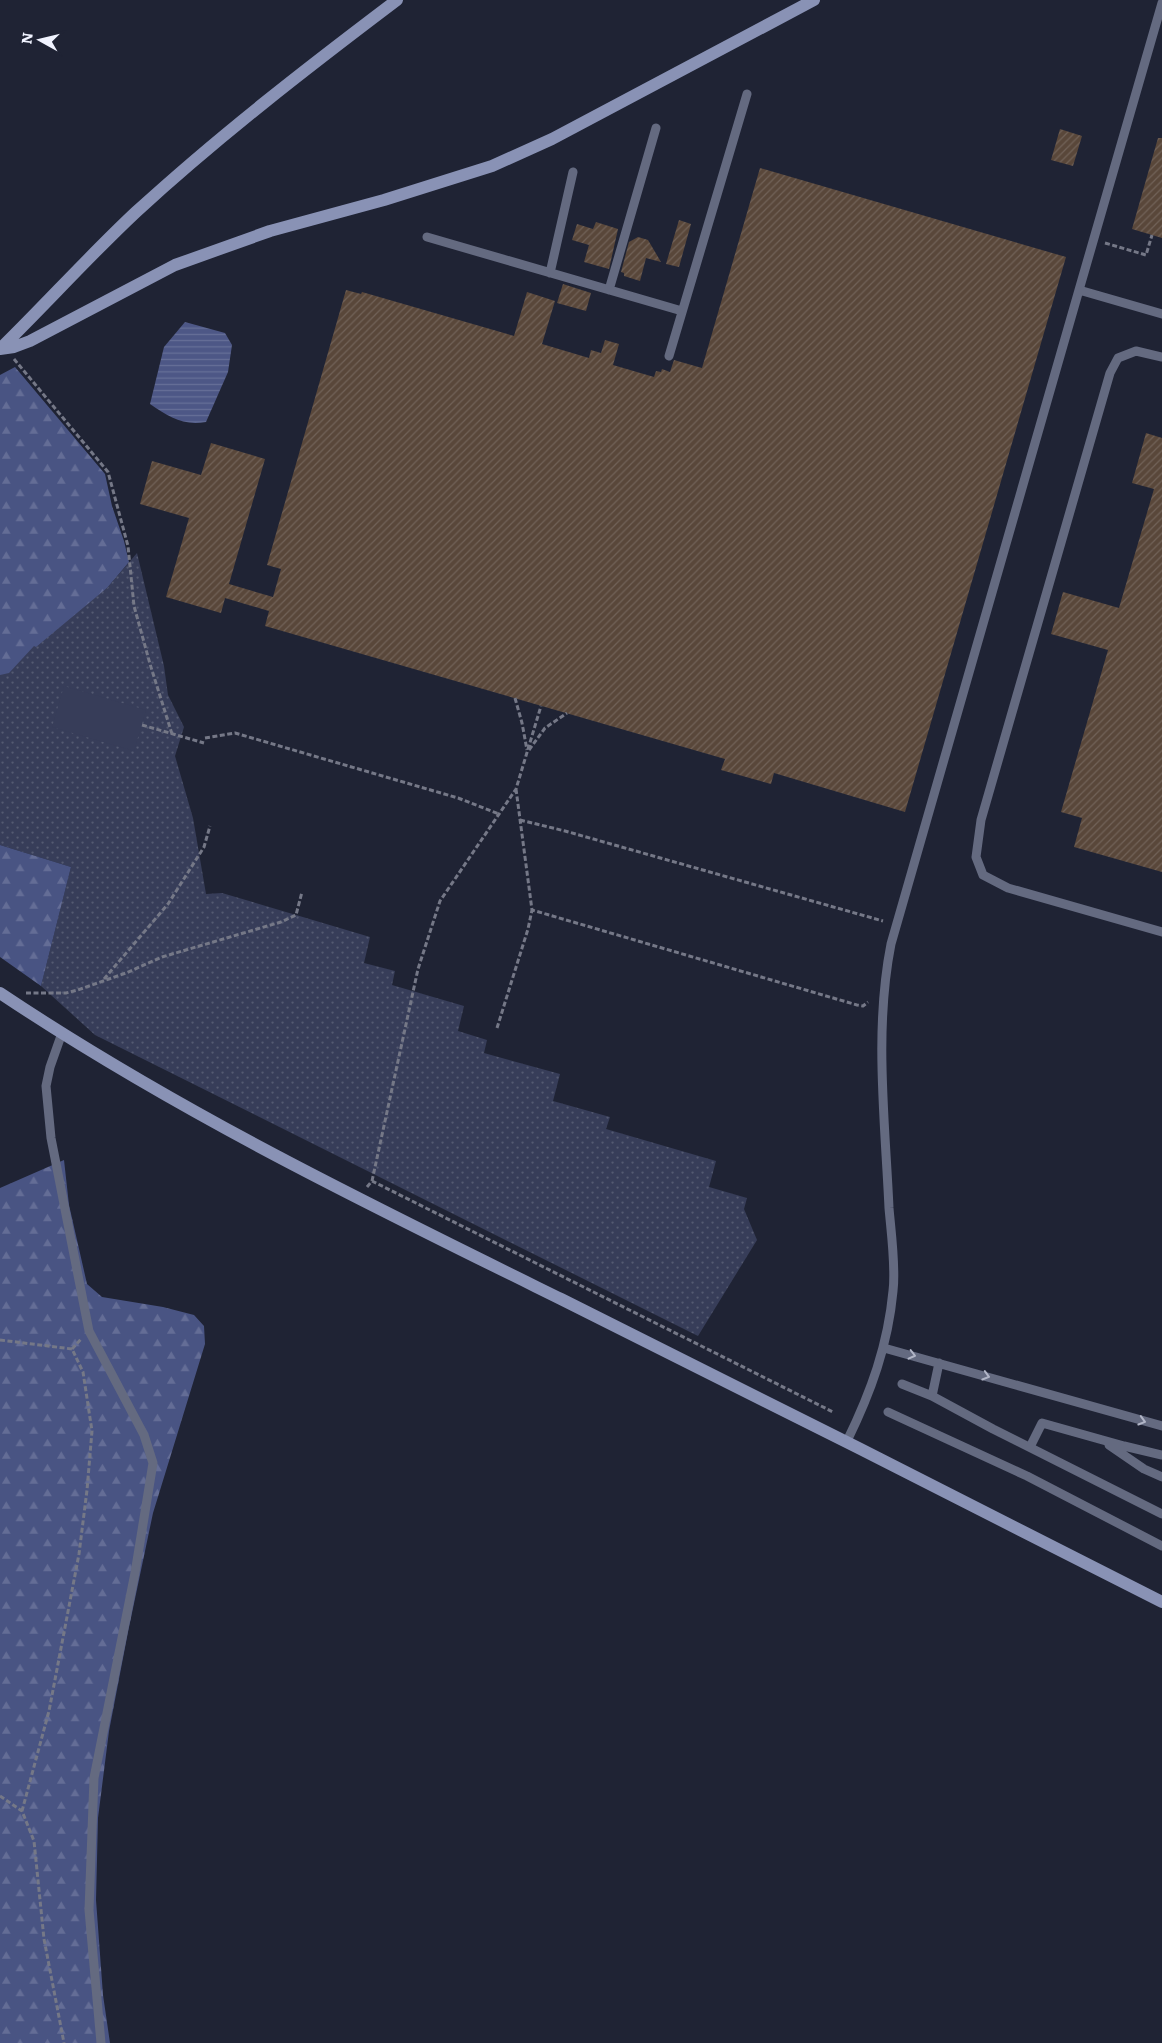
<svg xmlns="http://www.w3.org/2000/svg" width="1162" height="2043" font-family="Literata,serif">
<defs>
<pattern id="grass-dots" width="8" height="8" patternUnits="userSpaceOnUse" patternTransform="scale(1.25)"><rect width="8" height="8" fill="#373d59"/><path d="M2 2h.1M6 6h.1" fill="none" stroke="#545a72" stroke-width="1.8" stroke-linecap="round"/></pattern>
<pattern id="forest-firs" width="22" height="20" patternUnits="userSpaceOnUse" patternTransform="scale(1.25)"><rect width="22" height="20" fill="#495483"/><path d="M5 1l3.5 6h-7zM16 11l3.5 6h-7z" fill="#646d96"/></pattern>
<pattern id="water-rules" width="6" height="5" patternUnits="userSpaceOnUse" patternTransform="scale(1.25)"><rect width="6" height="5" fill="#4d5786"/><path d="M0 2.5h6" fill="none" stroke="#677098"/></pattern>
<pattern id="building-hatch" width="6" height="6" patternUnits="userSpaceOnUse" patternTransform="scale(1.25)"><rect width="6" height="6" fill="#59473a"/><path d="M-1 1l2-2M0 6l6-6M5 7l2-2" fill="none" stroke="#716258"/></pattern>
</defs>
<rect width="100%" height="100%" fill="#1f2334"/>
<!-- grass -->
<path fill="url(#grass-dots)" d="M 137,553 L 164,666 L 168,695 L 184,727 L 175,756 L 193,818 L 206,894 L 222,893 L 370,937 L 364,963 L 395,971 L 392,985 L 464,1006 L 458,1031 L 487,1040 L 484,1053 L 560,1074 L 553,1101 L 610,1117 L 606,1129 L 716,1161 L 709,1187 L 747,1198 L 744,1209 L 757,1240 L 698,1336 L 95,1035 L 41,986 L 71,867 L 0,845 L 0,672 L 107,588 Z"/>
<!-- forest -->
<path fill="url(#forest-firs)" d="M 15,367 L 105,474 L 112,506 L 124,541 L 129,562 L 107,588 L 36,647 L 34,646 L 9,673 L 0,675 L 0,375 Z
M 0,845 L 71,867 L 41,986 L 0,957 Z
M 64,1160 L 69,1205 L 87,1284 L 102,1297 L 163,1307 L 194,1315 L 204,1326 L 205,1344 L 153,1513 L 128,1632 L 109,1731 L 98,1818 L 96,1900 L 103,1995 L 110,2043 L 0,2043 L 0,1188 Z"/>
<!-- garden -->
<path fill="#373d59" d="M 64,686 L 146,710 L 134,751 L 52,727 Z"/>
<!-- water -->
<path fill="url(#water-rules)" d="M 185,322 L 225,333 L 232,345 L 228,372 L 206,422 C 183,426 169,417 150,404 L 164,347 Z"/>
<!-- building -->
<path fill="url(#building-hatch)" d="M 1060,129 L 1082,136 L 1073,166 L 1051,160 Z
M 1158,138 L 1162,138 L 1162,238 L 1132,229 Z
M 760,168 L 1066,257 L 905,812 L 774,773 L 771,784 L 721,770 L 725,759 L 265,626 L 269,611 L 225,598 L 221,613 L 166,597 L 189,518 L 140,504 L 152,461 L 201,475 L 211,443 L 265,459 L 229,584 L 273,597 L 281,569 L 267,565 L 346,290 L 361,294 L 362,292 L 514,336 L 527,292 L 555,301 L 542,344 L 589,358 L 591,350 L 601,353 L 605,340 L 619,344 L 613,365 L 654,377 L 656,371 L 661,372 L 662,369 L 670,372 L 674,360 L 702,368 Z
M 679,220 L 691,224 L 679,267 L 666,264 Z
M 596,222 L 618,229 L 609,269 L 584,262 L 589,245 L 572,240 L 577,224 L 593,229 Z
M 638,237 L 648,240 L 661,262 L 646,258 L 640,281 L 624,276 L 624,273 L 621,272 L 629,242 Z
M 563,284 L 591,293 L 586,311 L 557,303 Z
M 1146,433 L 1162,438 L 1162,872 L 1074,847 L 1082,818 L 1061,812 L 1108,650 L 1051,634 L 1063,592 L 1119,608 L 1154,489 L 1132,483 Z"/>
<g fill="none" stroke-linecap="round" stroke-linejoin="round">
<!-- path -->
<path stroke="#757887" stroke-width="3" stroke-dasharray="5 2.5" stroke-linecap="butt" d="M 1105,243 L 1146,255 L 1152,235
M 14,359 L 108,472 L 128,546 L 134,606 L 150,664 L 172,734
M 515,698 L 522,723 L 527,750
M 142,725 L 204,743
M 205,738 L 235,733 L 458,798 L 499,814
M 529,750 L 545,728 L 567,713
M 516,789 L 532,910 L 857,1005 L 863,1006 L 868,1002
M 520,820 L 565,831 L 883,921
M 104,979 L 168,904 L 204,847 L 210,826
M 26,993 L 66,993 L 78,990 L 126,973 L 162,957 L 281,922 L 296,915 L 302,892
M 497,1028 L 528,929 L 532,910
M 372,1181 L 418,969 L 440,901 L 516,789 L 541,706
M 367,1187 L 372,1181 L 833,1412
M 0,1340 L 72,1349 L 83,1372 L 92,1431 L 87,1490 L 79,1554 L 49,1711 L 22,1811
M 72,1349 L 82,1338
M 0,1796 L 22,1811 L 34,1841 L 44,1939 L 64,2043"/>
<!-- lane -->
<path stroke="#646a80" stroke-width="9" d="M 1162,3 L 1079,290 L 1162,314
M 427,237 L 682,311
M 550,273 L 573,172
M 609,290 L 656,128
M 669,356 L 747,94
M 1162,357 L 1136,351 L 1118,358 L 1110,373 L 981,820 L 976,857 L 983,875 L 1008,888 L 1162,932
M 62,1033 L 50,1067 L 46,1086 L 51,1138 L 89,1331 L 144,1435 L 153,1463 L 135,1573 L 94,1778 L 89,1910 L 101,2043
M 884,1348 L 1162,1426
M 902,1384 L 932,1396 L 939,1363
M 932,1396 L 993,1429 L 1162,1514
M 888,1412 L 1027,1476 L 1162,1546
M 847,1441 C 871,1392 888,1345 893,1291 C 896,1267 891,1232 889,1208 C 885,1120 874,1030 891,944 L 1079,290
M 1109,1445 L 1144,1469 L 1162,1477
M 1030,1447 L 1042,1423 L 1124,1446 L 1162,1455"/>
<!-- secondary -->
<path stroke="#8992b5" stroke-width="12" d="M 0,349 L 14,347 L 30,341 L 175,265 L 270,231 L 384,200 L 492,166 L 552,139 L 814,0
M 0,349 C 46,304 89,256 136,212 C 219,136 307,68 397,0
M 0,993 C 178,1112 370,1205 561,1299 C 762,1399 962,1500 1162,1602"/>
</g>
<!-- one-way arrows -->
<defs><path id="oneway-chevron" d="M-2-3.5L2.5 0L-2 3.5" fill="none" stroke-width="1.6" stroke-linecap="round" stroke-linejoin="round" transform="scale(1.25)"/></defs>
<g stroke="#b1b5c6">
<use href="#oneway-chevron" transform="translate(912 1355) rotate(14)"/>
<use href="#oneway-chevron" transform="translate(986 1376) rotate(16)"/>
<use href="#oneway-chevron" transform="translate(1142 1421) rotate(16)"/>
</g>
<!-- north arrow -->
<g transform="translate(40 40) rotate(278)" stroke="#1f2334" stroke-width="4" paint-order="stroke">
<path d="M0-4L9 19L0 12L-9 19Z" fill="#f0f3ff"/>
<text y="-8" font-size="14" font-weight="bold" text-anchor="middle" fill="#f0f3ff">N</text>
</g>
</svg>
